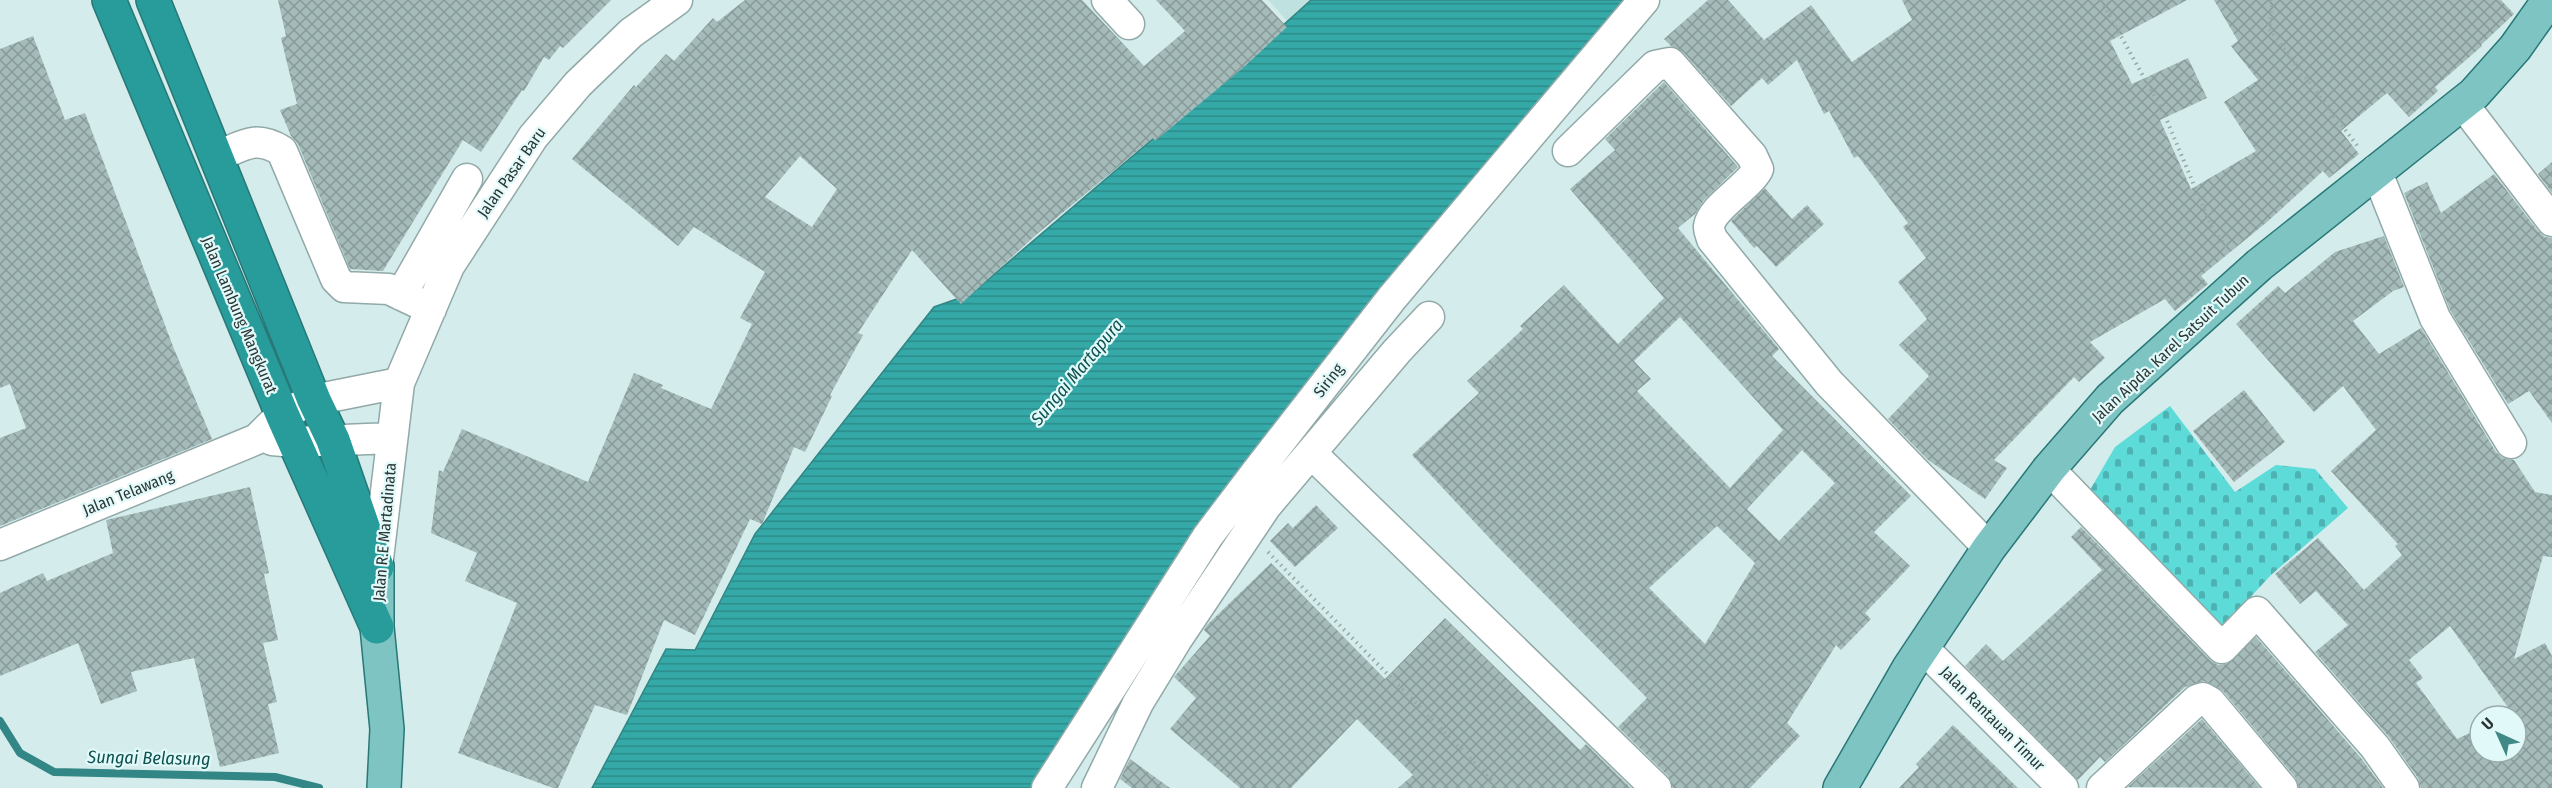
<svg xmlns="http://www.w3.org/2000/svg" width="2552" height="788" font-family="'Fira Sans Condensed',sans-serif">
<defs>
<pattern id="cemetery-stones" width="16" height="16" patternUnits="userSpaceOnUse" patternTransform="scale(1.5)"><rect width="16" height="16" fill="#5ddbd9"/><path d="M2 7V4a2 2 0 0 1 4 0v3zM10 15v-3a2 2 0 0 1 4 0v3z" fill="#4db2b1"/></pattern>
<pattern id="water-rules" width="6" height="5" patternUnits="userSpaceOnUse" patternTransform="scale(1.5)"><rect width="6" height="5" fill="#34a9a7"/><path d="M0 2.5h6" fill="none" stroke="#2c8a89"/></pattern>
<pattern id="building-cross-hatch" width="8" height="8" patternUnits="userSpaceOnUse" patternTransform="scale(1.5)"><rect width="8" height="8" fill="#a4bbba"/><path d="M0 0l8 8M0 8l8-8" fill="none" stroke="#869998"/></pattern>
</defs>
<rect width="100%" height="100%" fill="#d4eceb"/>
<!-- built -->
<path fill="#bfe1e0" d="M 1268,0 L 1315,0 L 1292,26 Z"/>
<!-- cemetery -->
<path fill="url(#cemetery-stones)" d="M 2170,406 L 2235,492 L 2276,465 L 2315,469 L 2348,508 L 2271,575 L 2218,632 L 2083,502 L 2115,447 Z"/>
<!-- water -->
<path fill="url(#water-rules)" stroke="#328685" stroke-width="1.5" d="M 1311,0 L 1628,0 L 1033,788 L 592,788 L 666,649 L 695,650 L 755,534 L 934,307 L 971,294 L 1237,67 Z"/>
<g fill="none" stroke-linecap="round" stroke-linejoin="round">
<!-- stream -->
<path stroke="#328685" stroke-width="8" d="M 0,721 L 20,753 L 54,772 L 275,777 L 319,788"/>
</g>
<!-- building -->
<path fill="url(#building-cross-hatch)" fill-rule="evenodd" d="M 278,0 L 611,0 L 563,48 L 560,46 L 549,60 L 544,57 L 524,91 L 522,90 L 481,152 L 463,140 L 383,271 L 350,269 L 298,144 L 291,136 L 280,110 L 297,104 L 281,38 L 286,36 Z
M 745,0 L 1082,0 L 1144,66 L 1185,31 L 1156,0 L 1262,0 L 1287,27 L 1244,67 L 1155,141 L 1153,138 L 1037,234 L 961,304 L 912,250 L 858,333 L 863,335 L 830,395 L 832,396 L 805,452 L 794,447 L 762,524 L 750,519 L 695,635 L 664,620 L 627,715 L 595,705 L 558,788 L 553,788 L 458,753 L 517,603 L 465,581 L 477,553 L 431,533 L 439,470 L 443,472 L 462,429 L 588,482 L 634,373 L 663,385 L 661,388 L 711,409 L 752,324 L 740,318 L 765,272 L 694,227 L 678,246 L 572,159 L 634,85 L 636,87 L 666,54 L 674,61 L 713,18 L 717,22 ZM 800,156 L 837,189 L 812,227 L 765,197 Z
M 1708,0 L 1728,0 L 1764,40 L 1811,5 L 1852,62 L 1912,20 L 1902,0 L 2187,0 L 2110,41 L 2132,84 L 2188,58 L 2207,98 L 2160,120 L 2191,189 L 2256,151 L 2224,102 L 2258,80 L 2231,46 L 2238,41 L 2214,0 L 2501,0 L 2514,14 L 2481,45 L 2482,46 L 2435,87 L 2438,91 L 2409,117 L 2387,93 L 2341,131 L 2359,154 L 2329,178 L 2323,171 L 2267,222 L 2201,276 L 2208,284 L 2175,311 L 2165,299 L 2090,342 L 2105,358 L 2079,382 L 2074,377 L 1994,460 L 2007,468 L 1985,499 L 1928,460 L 1888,419 L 1929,376 L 1899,345 L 1927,319 L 1898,282 L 1926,258 L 1903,227 L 1908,223 L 1858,156 L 1854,158 L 1829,111 L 1824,114 L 1797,60 L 1768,85 L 1762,78 L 1731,106 L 1683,52 L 1671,46 L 1664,39 Z
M 33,36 L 65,120 L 85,113 L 174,349 L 212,439 L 0,526 L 0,438 L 26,428 L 10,384 L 0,388 L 0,49 Z
M 1664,82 L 1738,167 L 1704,200 L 1695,214 L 1678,228 L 1779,349 L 1772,356 L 1911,496 L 1874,532 L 1910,566 L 1865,613 L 1871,619 L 1841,650 L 1836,645 L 1787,723 L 1800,736 L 1750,788 L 1673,788 L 1668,776 L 1618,727 L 1647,698 L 1494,543 L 1412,455 L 1479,393 L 1467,381 L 1523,329 L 1520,326 L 1564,285 L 1618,344 L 1664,298 L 1570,189 L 1615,150 L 1605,139 ZM 1680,317 L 1783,430 L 1730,488 L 1637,391 L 1651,379 L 1634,361 ZM 1802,450 L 1835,483 L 1779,541 L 1747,509 ZM 1717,526 L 1755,563 L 1705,644 L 1649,588 Z
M 2552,162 L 2552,193 L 2538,174 Z
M 2494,174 L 2538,231 L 2545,237 L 2552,238 L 2552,423 L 2529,391 L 2508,404 L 2450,310 L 2404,193 L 2427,182 L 2441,213 Z
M 1765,188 L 1792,219 L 1807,205 L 1824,224 L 1776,267 L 1757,246 L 1754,248 L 1731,221 Z
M 2384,236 L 2404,287 L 2393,291 L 2353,321 L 2379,354 L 2421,328 L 2496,452 L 2503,458 L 2514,460 L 2535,492 L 2552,495 L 2552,557 L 2543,556 L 2514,659 L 2545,643 L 2552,656 L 2552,788 L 2421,788 L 2418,778 L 2389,737 L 2315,652 L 2348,625 L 2316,591 L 2300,604 L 2275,574 L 2318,538 L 2364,590 L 2402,555 L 2395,546 L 2398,544 L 2331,471 L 2376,430 L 2343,386 L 2314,412 L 2236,324 L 2278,286 L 2285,293 L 2335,252 ZM 2450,626 L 2512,713 L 2505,716 L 2516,716 L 2516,752 L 2480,752 L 2480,728 L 2457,739 L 2416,683 L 2423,678 L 2409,660 Z
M 2244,390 L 2285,442 L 2234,482 L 2193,431 Z
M 250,487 L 269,573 L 264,574 L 278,640 L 263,643 L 277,702 L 268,704 L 279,753 L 220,767 L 194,658 L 131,672 L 137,691 L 101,704 L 78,643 L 0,676 L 0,593 L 43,573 L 47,581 L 113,553 L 106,520 Z
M 1316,505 L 1338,528 L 1295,567 L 1270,541 L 1288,523 L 1293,528 Z
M 2081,527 L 2210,660 L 2218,665 L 2227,664 L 2256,637 L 2361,758 L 2383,788 L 2299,788 L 2295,777 L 2223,691 L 2204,681 L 2185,687 L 2105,762 L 2100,757 L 2078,780 L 1965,666 L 1986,644 L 2003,661 L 2102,570 L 2071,537 Z
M 1271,563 L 1385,679 L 1445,618 L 1580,750 L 1586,744 L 1631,788 L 1398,788 L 1413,775 L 1357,719 L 1291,788 L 1240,788 L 1170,729 L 1196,698 L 1174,677 L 1210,636 L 1204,630 L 1207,625 Z
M 2202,719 L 2260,788 L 2128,787 Z
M 1953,725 L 2018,788 L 1899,788 L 1919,767 L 1916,764 Z
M 1130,759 L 1170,788 L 1132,788 L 1120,779 Z"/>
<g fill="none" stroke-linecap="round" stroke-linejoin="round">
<defs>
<path id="minor" d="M 1107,0 L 1129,24
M 2462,103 L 2552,221
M 1568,151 L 1655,66 L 1670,63 L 1752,156 L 1758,169 C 1748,188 1712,207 1709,226 C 1708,229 1711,235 1712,239 L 1829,383 L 1989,548
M 216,157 C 243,146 255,134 282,151 L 336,279 L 344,287 L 389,289 L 431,309
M 2376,170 L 2435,318 L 2511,443
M 401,295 L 467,179
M 272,440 L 294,442 L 392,438
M 1311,453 L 1656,788
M 2049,469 L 2222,648 L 2257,612 L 2375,747 L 2404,788
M 0,545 L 257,439 L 282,414 L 314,400 L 399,383
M 377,567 L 399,383 L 449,266 L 533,137 L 578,84 L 631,33 L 677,0
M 1923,648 L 2063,788
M 1047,788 L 1208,536 L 1258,470 L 1392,298 L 1644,0
M 1097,788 L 1138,703 L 1177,639 L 1266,506 L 1397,351 L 1429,317
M 2102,788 L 2197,700 L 2203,698 L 2210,702 L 2282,788"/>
<path id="major" d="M 377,567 L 377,627 L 387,729 L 384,788
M 1840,788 L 1909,668 L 1989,548 L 2049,469 L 2110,399 L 2259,265 L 2474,94 L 2515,48 L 2549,0"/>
<path id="highway" d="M 109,0 L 282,414 L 377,627
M 153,0 L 314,400 L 333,440 L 377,567"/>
</defs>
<!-- minor casing -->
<use href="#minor" stroke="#91a9a8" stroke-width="33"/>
<!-- major casing -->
<use href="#major" stroke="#297877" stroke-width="36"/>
<!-- highway casing -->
<use href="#highway" stroke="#297877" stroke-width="36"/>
<!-- path -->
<path stroke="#96a9a8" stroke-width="4" stroke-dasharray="1.5 4.5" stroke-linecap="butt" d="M 2101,0 L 2165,116 L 2212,228 L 2229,251
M 2270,0 L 2272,5 L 2269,29 L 2359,148
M 1268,552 L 1499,788"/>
<!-- minor -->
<use href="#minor" stroke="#fff" stroke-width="30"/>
<!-- major -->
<use href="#major" stroke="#7dc4c2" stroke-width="33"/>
<!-- highway -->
<use href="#highway" stroke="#279c9a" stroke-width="33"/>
</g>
<g text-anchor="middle" stroke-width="4.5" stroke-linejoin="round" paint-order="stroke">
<!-- street labels -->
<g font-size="16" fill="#2d3636" stroke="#e1faf9">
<text transform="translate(511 172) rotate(-55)" y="6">Jalan Pasar Baru</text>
<text transform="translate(240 315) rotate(67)" y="6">Jalan Lambung Mangkurat</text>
<text transform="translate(2170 348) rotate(-43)" y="6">Jalan Aipda. Karel Satsuit Tubun</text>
<text transform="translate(1328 380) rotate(-52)" y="6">Siring</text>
<text transform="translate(128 492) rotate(-22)" y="6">Jalan Telawang</text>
<text transform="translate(384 532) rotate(-85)" y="6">Jalan R.E Martadinata</text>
<text transform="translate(1993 718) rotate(45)" y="6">Jalan Rantauan Timur</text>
</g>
<!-- water labels -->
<g font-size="18" font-style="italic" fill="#0e5150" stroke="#e1faf9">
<text transform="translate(1077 372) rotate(-50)" y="6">Sungai Martapura</text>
<text transform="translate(149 758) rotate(1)" y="6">Sungai Belasung</text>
</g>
</g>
<!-- north arrow -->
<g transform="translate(2498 734) rotate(315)"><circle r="28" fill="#e1faf9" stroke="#99acab" stroke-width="1.5"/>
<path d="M0-4.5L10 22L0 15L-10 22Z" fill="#418987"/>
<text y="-9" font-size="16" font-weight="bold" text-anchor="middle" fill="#2d3636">U</text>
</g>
</svg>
